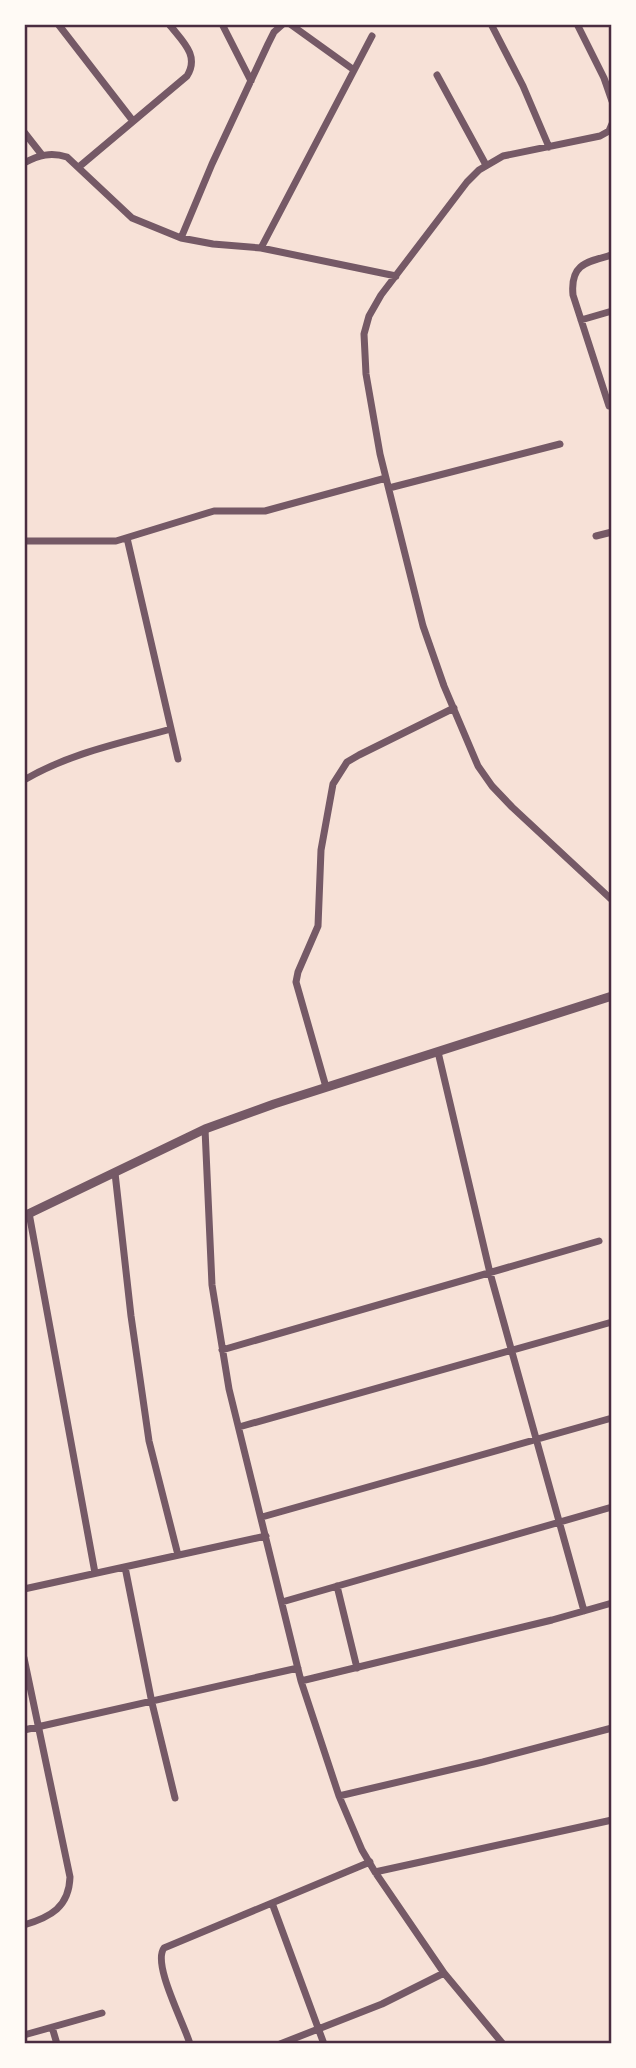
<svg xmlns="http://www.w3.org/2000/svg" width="636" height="2068" font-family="Lato,sans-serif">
<rect width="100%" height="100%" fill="#f7e1d7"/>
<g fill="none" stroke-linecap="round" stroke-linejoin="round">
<!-- minor -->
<path stroke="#755966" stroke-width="7" d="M 58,24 L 133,121
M 222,24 L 251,81
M 290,24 L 354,70
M 491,24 L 523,86 L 549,147
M 577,24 L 604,78 L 612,101
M 437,75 L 486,165
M 612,124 L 609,131 L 600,136 L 503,156 L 479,170 L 467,182 L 381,295 L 369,316 L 364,334 L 366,374 L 380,454 L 423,626 L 444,686 L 478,766 L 492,786 L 512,807 L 612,900
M 24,132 L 42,155
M 24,163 C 39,155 51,152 67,157 L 132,218 L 181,238 L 213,244 L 261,248 L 396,276
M 80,166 L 187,76 C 200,55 182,41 169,24
M 181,238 L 212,164 L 268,44 L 274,32 L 283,24
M 261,248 L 372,36
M 581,320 L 612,311
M 609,406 L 573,295 C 570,264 586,262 612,255
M 389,488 L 560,444
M 596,536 L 612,532
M 127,538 L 178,759
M 24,541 L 116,541 L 214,511 L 265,511 L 386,478
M 24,780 C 70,753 121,743 171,729
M 438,1052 L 490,1273 L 584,1611
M 326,1087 L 296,982 L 298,972 L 318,926 L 321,850 L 333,784 L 347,762 L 359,755 L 454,708
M 205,1129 L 212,1285 L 229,1389 L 301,1681 L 339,1796 L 362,1850 L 375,1872 L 444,1973 L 503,2044
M 115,1173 L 131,1316 L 149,1441 L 178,1555
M 29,1213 L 95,1573
M 222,1350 L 599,1241
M 239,1427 L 612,1322
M 262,1517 L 612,1418
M 125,1567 L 152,1703 L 175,1798
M 337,1586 L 357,1668
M 24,1589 L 266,1536
M 282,1602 L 612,1507
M 24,1658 L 70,1877 C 69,1907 51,1917 24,1925
M 301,1681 L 552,1620 L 612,1603
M 24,1730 L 298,1668
M 339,1796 L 483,1762 L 612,1728
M 375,1872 L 612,1820
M 272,1903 L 324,2044
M 52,2027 L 57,2044
M 24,2035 L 102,2013
M 190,2044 C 184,2023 152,1964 164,1948 L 370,1862
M 280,2044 L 382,2004 L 444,1973"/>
<!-- tertiary -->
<path stroke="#755966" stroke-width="9" d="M 24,1216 L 205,1129 L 274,1104 L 612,996"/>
</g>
<!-- border -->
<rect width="636" height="2068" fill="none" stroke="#fffaf5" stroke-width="52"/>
<rect x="26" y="26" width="584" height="2016" fill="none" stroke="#4a2c40" stroke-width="2.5"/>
</svg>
